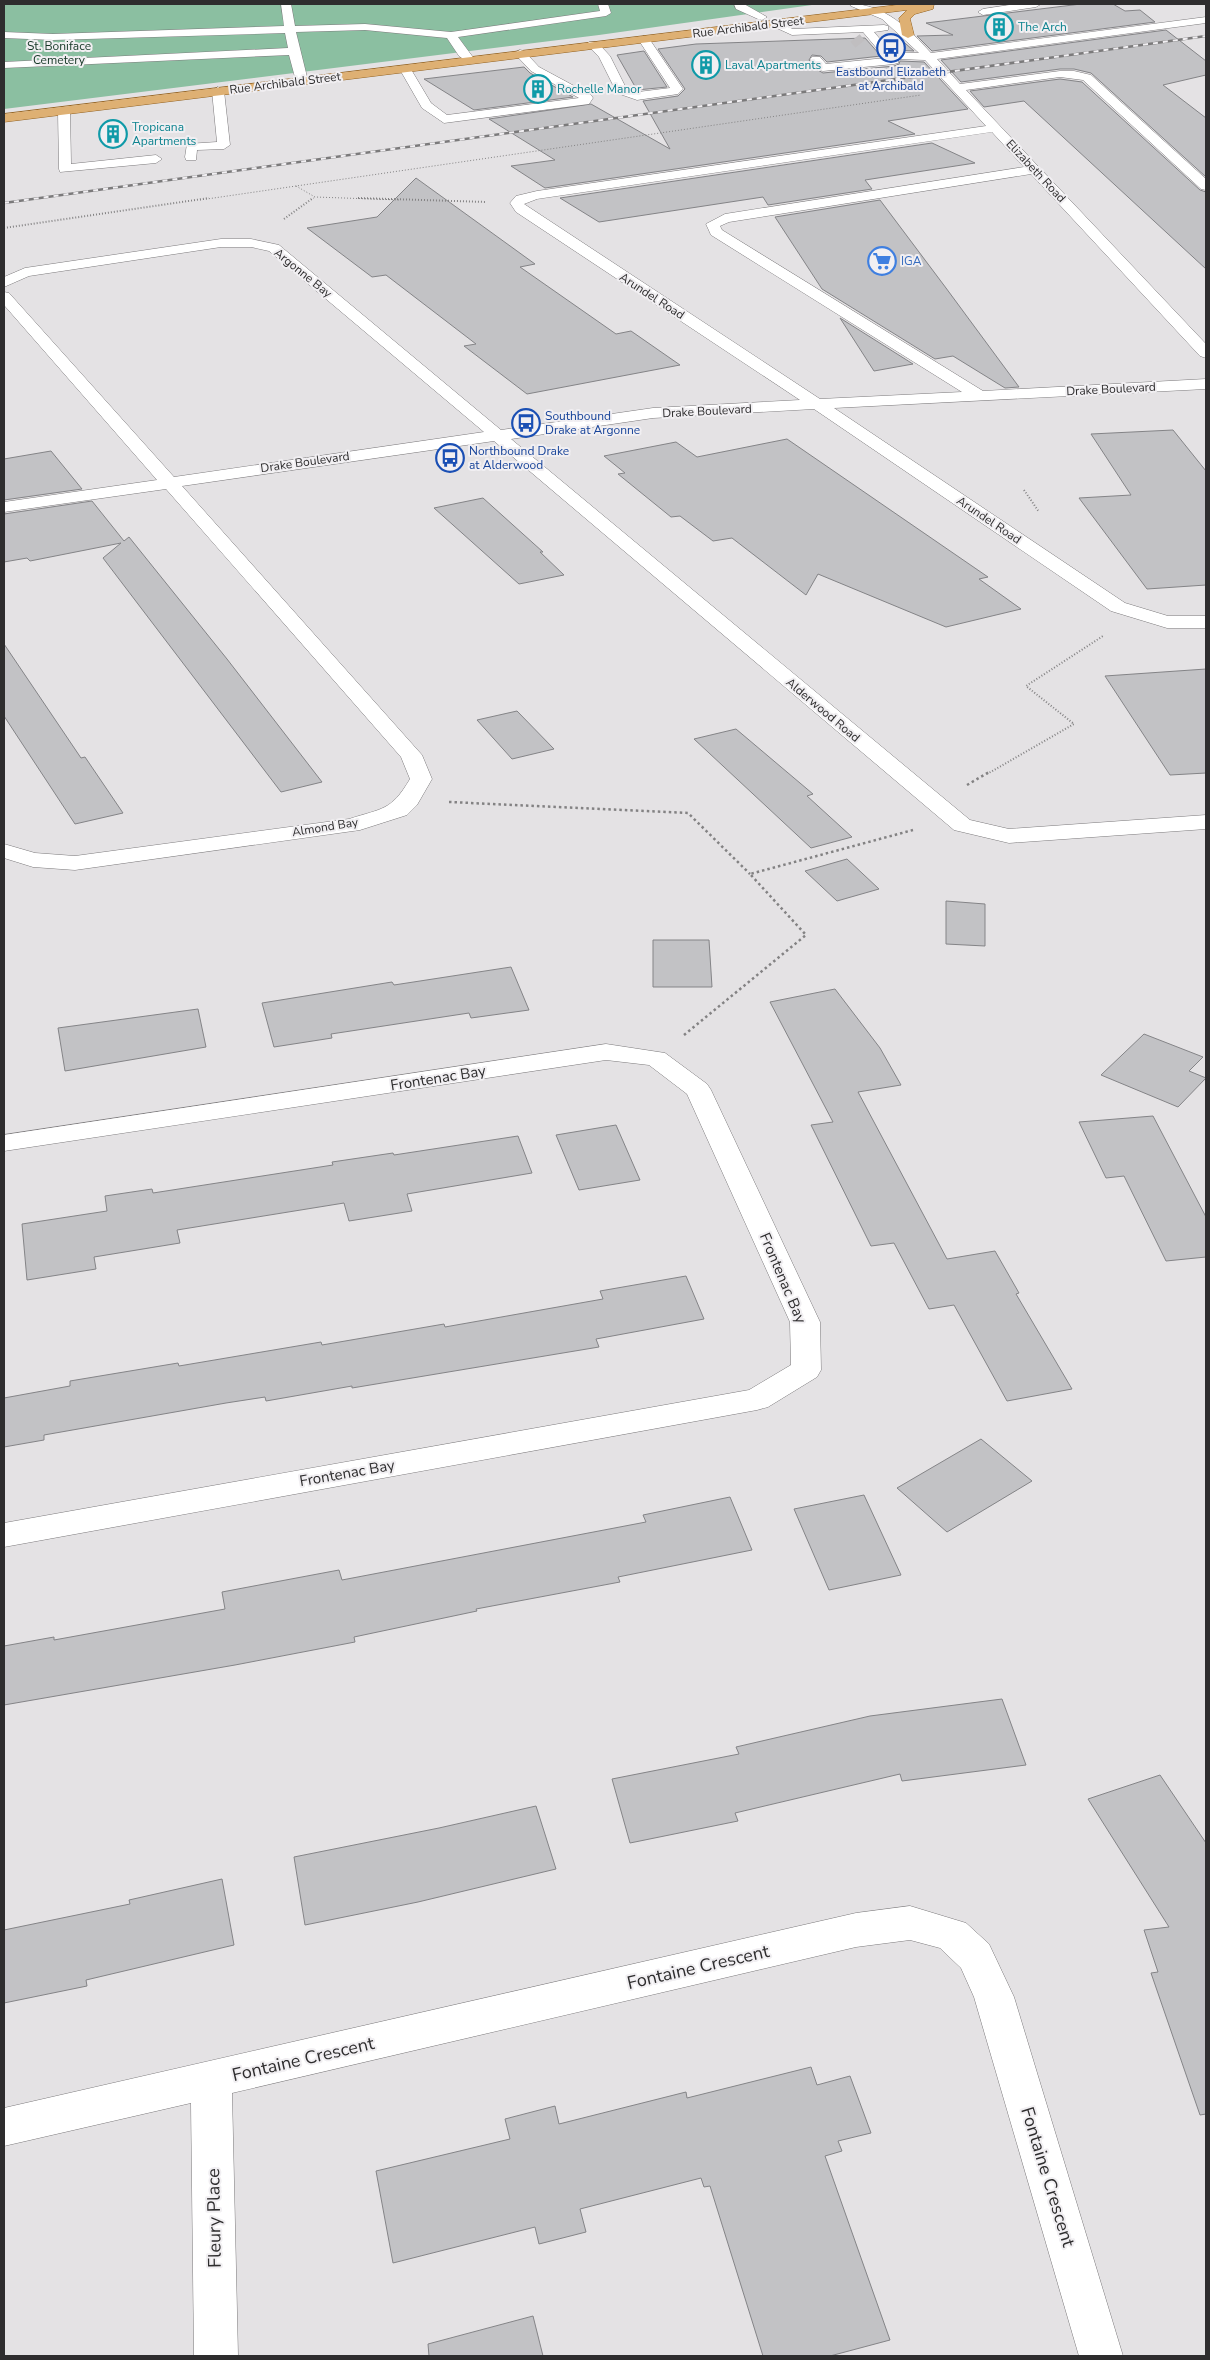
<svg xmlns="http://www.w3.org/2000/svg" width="1210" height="2360" font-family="'Nunito Sans',sans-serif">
<rect width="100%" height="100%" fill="#e4e2e4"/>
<!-- green -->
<path fill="#8bbfa1" d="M 4,4 L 819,4 L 599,35 L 4,109 Z"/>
<!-- building -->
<path fill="#c2c2c5" stroke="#848487" d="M 1081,4 L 1113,4 L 1125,11 L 1140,10 L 1155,22 L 932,51 L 917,36 L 953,35 L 926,23 Z
M 1166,30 L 1206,61 L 1206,75 L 1163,85 L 1206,118 L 1206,177 L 1091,73 L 1074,69 L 1060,69 L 961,82 L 941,60 Z
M 881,37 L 898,37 L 914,51 L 892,50 Z
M 865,38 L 881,56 L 827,62 L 821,56 L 812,55 L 809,60 L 816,69 L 823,73 L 894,66 L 899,64 L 900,61 L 924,62 L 968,109 L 888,121 L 915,134 L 545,188 L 511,166 L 555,160 L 489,119 L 591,104 L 670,149 L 643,101 L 678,96 L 685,89 L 658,49 L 696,44 Z
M 644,51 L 667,87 L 637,90 L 617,55 Z
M 524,67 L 530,73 L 573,97 L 474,110 L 424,79 Z
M 1060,79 L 1082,82 L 1200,190 L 1206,192 L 1206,269 L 1024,101 L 984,107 L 970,91 Z
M 932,143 L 975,163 L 865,180 L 872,189 L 768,205 L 763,197 L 599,222 L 560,198 Z
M 416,178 L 535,264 L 520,267 L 616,334 L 631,331 L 680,365 L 527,394 L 464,346 L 476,344 L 386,275 L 372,277 L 307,228 L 377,217 Z
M 880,200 L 946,288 L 1019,387 L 1005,388 L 953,356 L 935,359 L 822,289 L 775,217 Z
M 840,318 L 913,364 L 874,371 Z
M 1173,430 L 1206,471 L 1206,585 L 1147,589 L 1079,498 L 1131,495 L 1091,434 Z
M 787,439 L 988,577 L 979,579 L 1021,609 L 946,627 L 818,574 L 806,595 L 732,538 L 713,541 L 680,516 L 671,517 L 618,474 L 625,473 L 604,456 L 676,442 L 697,457 Z
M 51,451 L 82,489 L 4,500 L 4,459 Z
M 483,498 L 543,552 L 540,552 L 564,575 L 519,584 L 434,508 Z
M 92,501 L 124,541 L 129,537 L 227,659 L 322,782 L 281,792 L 103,558 L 121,543 L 30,561 L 27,558 L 4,562 L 4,514 Z
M 4,644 L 81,758 L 85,757 L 123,813 L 75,824 L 4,716 Z
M 1206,669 L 1206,773 L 1170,775 L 1105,676 Z
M 517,711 L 554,749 L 512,759 L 477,720 Z
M 736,729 L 813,794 L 807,796 L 852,837 L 811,848 L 694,739 Z
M 847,859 L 879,889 L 837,901 L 805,871 Z
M 946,901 L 985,904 L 985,946 L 946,944 Z
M 653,940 L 709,940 L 712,987 L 653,987 Z
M 511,967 L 529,1010 L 471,1018 L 469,1013 L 331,1034 L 332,1038 L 274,1047 L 262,1003 L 392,982 L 394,985 Z
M 835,989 L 880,1048 L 901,1085 L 858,1092 L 947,1259 L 995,1251 L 1019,1293 L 1016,1294 L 1072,1389 L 1007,1401 L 954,1305 L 929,1309 L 894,1243 L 871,1246 L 811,1125 L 833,1122 L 770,1002 Z
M 198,1009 L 206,1047 L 65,1071 L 58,1028 Z
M 1144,1034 L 1203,1057 L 1189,1071 L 1206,1078 L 1178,1107 L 1101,1075 Z
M 1153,1116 L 1206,1217 L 1206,1257 L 1166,1261 L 1124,1176 L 1106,1178 L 1079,1122 Z
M 616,1125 L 640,1180 L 579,1190 L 556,1135 Z
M 518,1136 L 532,1173 L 407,1194 L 412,1211 L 349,1221 L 344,1203 L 177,1230 L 180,1243 L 94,1257 L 96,1269 L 27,1280 L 22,1224 L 107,1211 L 105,1196 L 152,1189 L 153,1193 L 333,1165 L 332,1162 L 393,1153 L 394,1155 Z
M 686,1276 L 704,1319 L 596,1339 L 599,1347 L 352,1388 L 352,1386 L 266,1401 L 265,1397 L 226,1403 L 44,1435 L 44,1440 L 4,1447 L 4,1398 L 70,1386 L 70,1381 L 178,1363 L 179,1366 L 321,1342 L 322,1345 L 444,1324 L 445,1327 L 603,1299 L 600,1291 Z
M 981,1439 L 1032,1481 L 947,1532 L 897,1488 Z
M 864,1495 L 901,1575 L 829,1590 L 794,1509 Z
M 730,1497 L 752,1550 L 618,1577 L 620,1582 L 476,1609 L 477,1611 L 354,1637 L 355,1642 L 235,1665 L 4,1705 L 4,1646 L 54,1637 L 54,1640 L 225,1609 L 222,1592 L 339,1570 L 342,1580 L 646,1522 L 643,1515 Z
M 1002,1699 L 1026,1765 L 902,1781 L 900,1774 L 735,1813 L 738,1821 L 630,1843 L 612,1779 L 739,1754 L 736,1747 L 870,1716 Z
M 1160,1775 L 1206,1843 L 1206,2114 L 1200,2115 L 1151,1973 L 1158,1972 L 1144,1930 L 1169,1927 L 1088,1799 Z
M 536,1806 L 556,1869 L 418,1902 L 305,1925 L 294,1857 L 439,1828 Z
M 222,1879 L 234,1945 L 86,1980 L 87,1986 L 4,2003 L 4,1930 L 130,1904 L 129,1900 Z
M 811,2067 L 817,2085 L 850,2076 L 871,2133 L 838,2141 L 842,2151 L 825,2156 L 890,2340 L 830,2356 L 763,2356 L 710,2186 L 704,2187 L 701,2178 L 580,2209 L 586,2232 L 539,2244 L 535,2227 L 393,2263 L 376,2171 L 510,2139 L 505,2119 L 555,2106 L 559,2124 L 686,2092 L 687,2098 Z
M 533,2316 L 543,2356 L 429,2356 L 428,2344 Z"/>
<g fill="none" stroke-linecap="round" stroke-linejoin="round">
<!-- minor-tunnel -->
<path stroke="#c0bec0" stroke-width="12" stroke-dasharray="12 6" stroke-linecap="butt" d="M 855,38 L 860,44"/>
<defs>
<path id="minor" d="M 281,4 L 291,4 L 295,26 L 365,24 L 451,32 L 600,11 L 598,4 L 608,4 L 611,13 L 606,16 L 458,37 L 475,60 L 469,63 L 459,56 L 447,38 L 365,30 L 296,32 L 308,81 L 302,85 L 296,81 L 289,55 L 4,68 L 4,62 L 288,48 L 285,33 L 53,40 L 4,38 L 4,32 L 53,34 L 284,26 Z
M 734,4 L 744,4 L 767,17 L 762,20 L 758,19 L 736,9 Z
M 850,4 C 885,4 909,29 931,53 L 1206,17 L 1206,23 L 937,59 L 960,84 L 1060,71 L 1074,71 L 1091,75 L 1206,179 L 1206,190 L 1201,189 L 1083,80 L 1060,77 L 966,90 L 1206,344 L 1206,358 L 1200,356 L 1031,174 L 729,222 L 720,226 L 722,230 L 983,391 L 1206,379 L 1206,389 L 834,408 L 1125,603 L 1168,616 L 1206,616 L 1206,628 L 1167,628 L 1111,611 L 814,409 L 653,418 L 511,439 L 970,820 L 1009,829 L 1206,815 L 1206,829 L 1009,843 L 954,830 L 494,441 L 182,486 L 422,755 L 432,779 L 417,805 L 407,815 L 360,830 L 75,870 L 33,867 L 4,858 L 4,844 L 35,853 L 75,856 L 349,819 C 383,808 391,811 410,779 L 401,757 L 166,489 L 4,512 L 4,502 L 157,480 L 4,305 L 4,292 L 9,293 L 174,477 L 484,432 L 269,251 L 251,247 L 221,247 L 29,276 L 4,287 L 4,277 L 25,268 L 221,239 L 251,239 L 279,245 L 501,430 L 653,408 L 800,400 L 516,212 L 510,203 L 516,196 L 537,191 L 986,126 L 925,60 L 898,59 L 898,63 L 894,64 L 823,71 C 817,70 814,64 810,59 L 812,57 L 820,57 L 826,64 L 885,58 L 863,32 L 792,35 L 768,24 L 773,21 L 793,29 L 884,25 L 888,26 L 888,30 L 874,32 L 891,52 L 919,53 L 882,19 L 851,6 ZM 992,132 L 1024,167 L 725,214 L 706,224 L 711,235 L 962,392 L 820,399 L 524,204 L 537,199 Z
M 1016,4 L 1041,4 L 1036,7 L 983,15 L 978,12 L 983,9 Z
M 644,36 L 648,37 L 683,89 L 678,94 L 637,100 L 617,93 L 599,57 L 587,44 L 589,42 L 597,42 L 610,56 L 626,88 L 638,92 L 670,88 L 638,39 Z
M 520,50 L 524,51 L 539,67 L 591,95 L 593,98 L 589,104 L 444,123 L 422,108 L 399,68 L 401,66 L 409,66 L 431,103 L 447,115 L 579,98 L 531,71 L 514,53 Z
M 218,87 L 224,91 L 230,145 L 224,149 L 197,150 L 196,160 L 186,160 L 185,157 L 187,144 L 217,142 L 212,91 Z
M 64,107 L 70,111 L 71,164 L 156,155 L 162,159 L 156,163 L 60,172 L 59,169 L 58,111 Z
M 606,1044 L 665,1053 L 707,1084 L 711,1090 L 820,1322 L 821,1370 L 817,1377 L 768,1407 L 757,1410 L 4,1547 L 4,1523 L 749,1390 L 791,1365 L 790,1322 L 687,1094 L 649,1065 L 606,1060 L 4,1151 L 4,1135 Z
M 910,1906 L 966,1923 L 989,1944 L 1014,1997 L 1123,2356 L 1079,2356 L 974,1997 L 961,1968 L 940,1948 L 910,1940 L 856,1947 L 232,2093 L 238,2356 L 194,2356 L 191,2103 L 4,2146 L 4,2108 L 856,1913 Z"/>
<path id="major" d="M 905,4 L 934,4 L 933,9 L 915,14 L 910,19 L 914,35 L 908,38 L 902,35 L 899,18 L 907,10 L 4,122 L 4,114 Z"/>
</defs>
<!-- minor casing -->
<use href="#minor" stroke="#7c7a7c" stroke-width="1"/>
<!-- major casing -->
<use href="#major" stroke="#92601e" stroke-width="1"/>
<!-- path-far2 -->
<path stroke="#838283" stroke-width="1" stroke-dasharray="1 2" stroke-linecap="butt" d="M 296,186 L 315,197 L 401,200
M 200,200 L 921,95
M 311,200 L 315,197"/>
<!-- path-far1 -->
<path stroke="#838283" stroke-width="2" stroke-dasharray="1 2" stroke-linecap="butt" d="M 358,198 L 486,202
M 284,219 L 313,198
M 4,228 L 209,198
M 1024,490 L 1039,512
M 987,774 L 1074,724 L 1026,686 L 1103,636"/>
<!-- path -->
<path stroke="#838283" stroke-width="2.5" stroke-dasharray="2.5 3" stroke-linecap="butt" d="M 967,785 L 989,772
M 449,802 L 688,813 L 750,874
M 684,1035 L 806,935 L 750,874 L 913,830"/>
<!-- minor -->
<use href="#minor" fill="#fff" fill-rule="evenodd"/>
<!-- major -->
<use href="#major" fill="#deb073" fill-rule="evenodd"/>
<defs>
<path id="rail" d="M 4,203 L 1206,36"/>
</defs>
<!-- rail casing -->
<use href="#rail" stroke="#7b7a7b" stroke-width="2.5"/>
<!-- rail -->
<use href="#rail" stroke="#f1eff2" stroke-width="2" stroke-dasharray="5" stroke-linecap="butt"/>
</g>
<!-- icons -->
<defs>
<symbol id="building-ring" viewBox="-11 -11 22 22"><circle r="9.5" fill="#f1eff2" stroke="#0f9aa8" stroke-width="1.5"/><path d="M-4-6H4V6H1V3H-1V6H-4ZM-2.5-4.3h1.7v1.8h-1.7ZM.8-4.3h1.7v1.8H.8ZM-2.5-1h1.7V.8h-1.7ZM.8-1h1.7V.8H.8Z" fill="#0f9aa8"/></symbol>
<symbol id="bus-ring" viewBox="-11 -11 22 22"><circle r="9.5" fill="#f1eff2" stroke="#1a4fb4" stroke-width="1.5"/><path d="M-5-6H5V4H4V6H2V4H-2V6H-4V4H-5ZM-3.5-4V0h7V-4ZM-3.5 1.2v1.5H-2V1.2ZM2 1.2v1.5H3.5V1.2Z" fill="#1a4fb4"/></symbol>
<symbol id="supermarket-ring" viewBox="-11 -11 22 22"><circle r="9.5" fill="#f1eff2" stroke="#3f7fe0" stroke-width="1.5"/><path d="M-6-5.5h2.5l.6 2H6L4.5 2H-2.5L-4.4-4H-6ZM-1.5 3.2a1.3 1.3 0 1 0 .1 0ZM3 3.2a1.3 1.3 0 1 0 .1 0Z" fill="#3f7fe0"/></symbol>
</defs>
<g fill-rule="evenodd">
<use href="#building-ring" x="983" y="11" width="32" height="32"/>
<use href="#bus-ring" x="875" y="32" width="32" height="32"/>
<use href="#building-ring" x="690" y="49" width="32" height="32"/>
<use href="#building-ring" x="522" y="73" width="32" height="32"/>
<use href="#building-ring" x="97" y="118" width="32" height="32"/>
<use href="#supermarket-ring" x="866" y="245" width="32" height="32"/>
<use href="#bus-ring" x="510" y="407" width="32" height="32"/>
<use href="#bus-ring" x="434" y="442" width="32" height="32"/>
</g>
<g text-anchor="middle" stroke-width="4" stroke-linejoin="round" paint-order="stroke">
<!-- far-street labels -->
<g font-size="12" fill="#2e2d2e" stroke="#f1eff2">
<text transform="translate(748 27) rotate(-7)" y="4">Rue Archibald Street</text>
<text transform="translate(285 83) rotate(-7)" y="4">Rue Archibald Street</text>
<text transform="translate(1036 171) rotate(47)" y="4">Elizabeth Road</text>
<text transform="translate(303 273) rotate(39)" y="4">Argonne Bay</text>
<text transform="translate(652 296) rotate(33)" y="4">Arundel Road</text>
<text transform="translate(1111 389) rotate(-3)" y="4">Drake Boulevard</text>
<text transform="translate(707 411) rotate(-3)" y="4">Drake Boulevard</text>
<text transform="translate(305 462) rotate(-8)" y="4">Drake Boulevard</text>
<text transform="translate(989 520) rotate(34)" y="4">Arundel Road</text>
<text transform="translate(823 710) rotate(40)" y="4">Alderwood Road</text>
<text transform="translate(325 827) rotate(-9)" y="4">Almond Bay</text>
</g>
<!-- far-culture labels -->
<g font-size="12" fill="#0d838f" stroke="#f1eff2" text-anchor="start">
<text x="1018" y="31">The Arch</text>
<text x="725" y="69">Laval Apartments</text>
<text x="557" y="93">Rochelle Manor</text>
<text x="132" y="131">Tropicana<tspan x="132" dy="14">Apartments</tspan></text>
</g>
<!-- far-park labels -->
<g font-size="12" fill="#143625" stroke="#f1eff2">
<text x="59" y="50">St. Boniface<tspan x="59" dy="14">Cemetery</tspan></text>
</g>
<!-- far-transit labels -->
<g font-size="12" fill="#164399" stroke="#f1eff2" text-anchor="start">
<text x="891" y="76" text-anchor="middle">Eastbound Elizabeth<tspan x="891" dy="14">at Archibald</tspan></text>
<text x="545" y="420">Southbound<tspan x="545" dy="14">Drake at Argonne</tspan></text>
<text x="469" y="455">Northbound Drake<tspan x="469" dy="14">at Alderwood</tspan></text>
</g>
<!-- far-shop labels -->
<g font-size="12" fill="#366cbe" stroke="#f1eff2" text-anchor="start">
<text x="901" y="265">IGA</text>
</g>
<!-- street labels -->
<g font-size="15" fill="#2e2d2e" stroke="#f1eff2">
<text transform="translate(438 1078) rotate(-9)" y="5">Frontenac Bay</text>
<text transform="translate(783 1278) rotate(67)" y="5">Frontenac Bay</text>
<text transform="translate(347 1473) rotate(-10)" y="5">Frontenac Bay</text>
</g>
<!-- near-street labels -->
<g font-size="18" fill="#2e2d2e" stroke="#f1eff2">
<text transform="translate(698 1967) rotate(-13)" y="6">Fontaine Crescent</text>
<text transform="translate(303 2059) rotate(-13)" y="6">Fontaine Crescent</text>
<text transform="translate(1048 2177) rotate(73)" y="6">Fontaine Crescent</text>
<text transform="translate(214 2218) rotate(-91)" y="6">Fleury Place</text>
</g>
</g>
<!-- border -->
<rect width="1210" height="2360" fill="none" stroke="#2e2d2e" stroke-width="10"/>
</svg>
